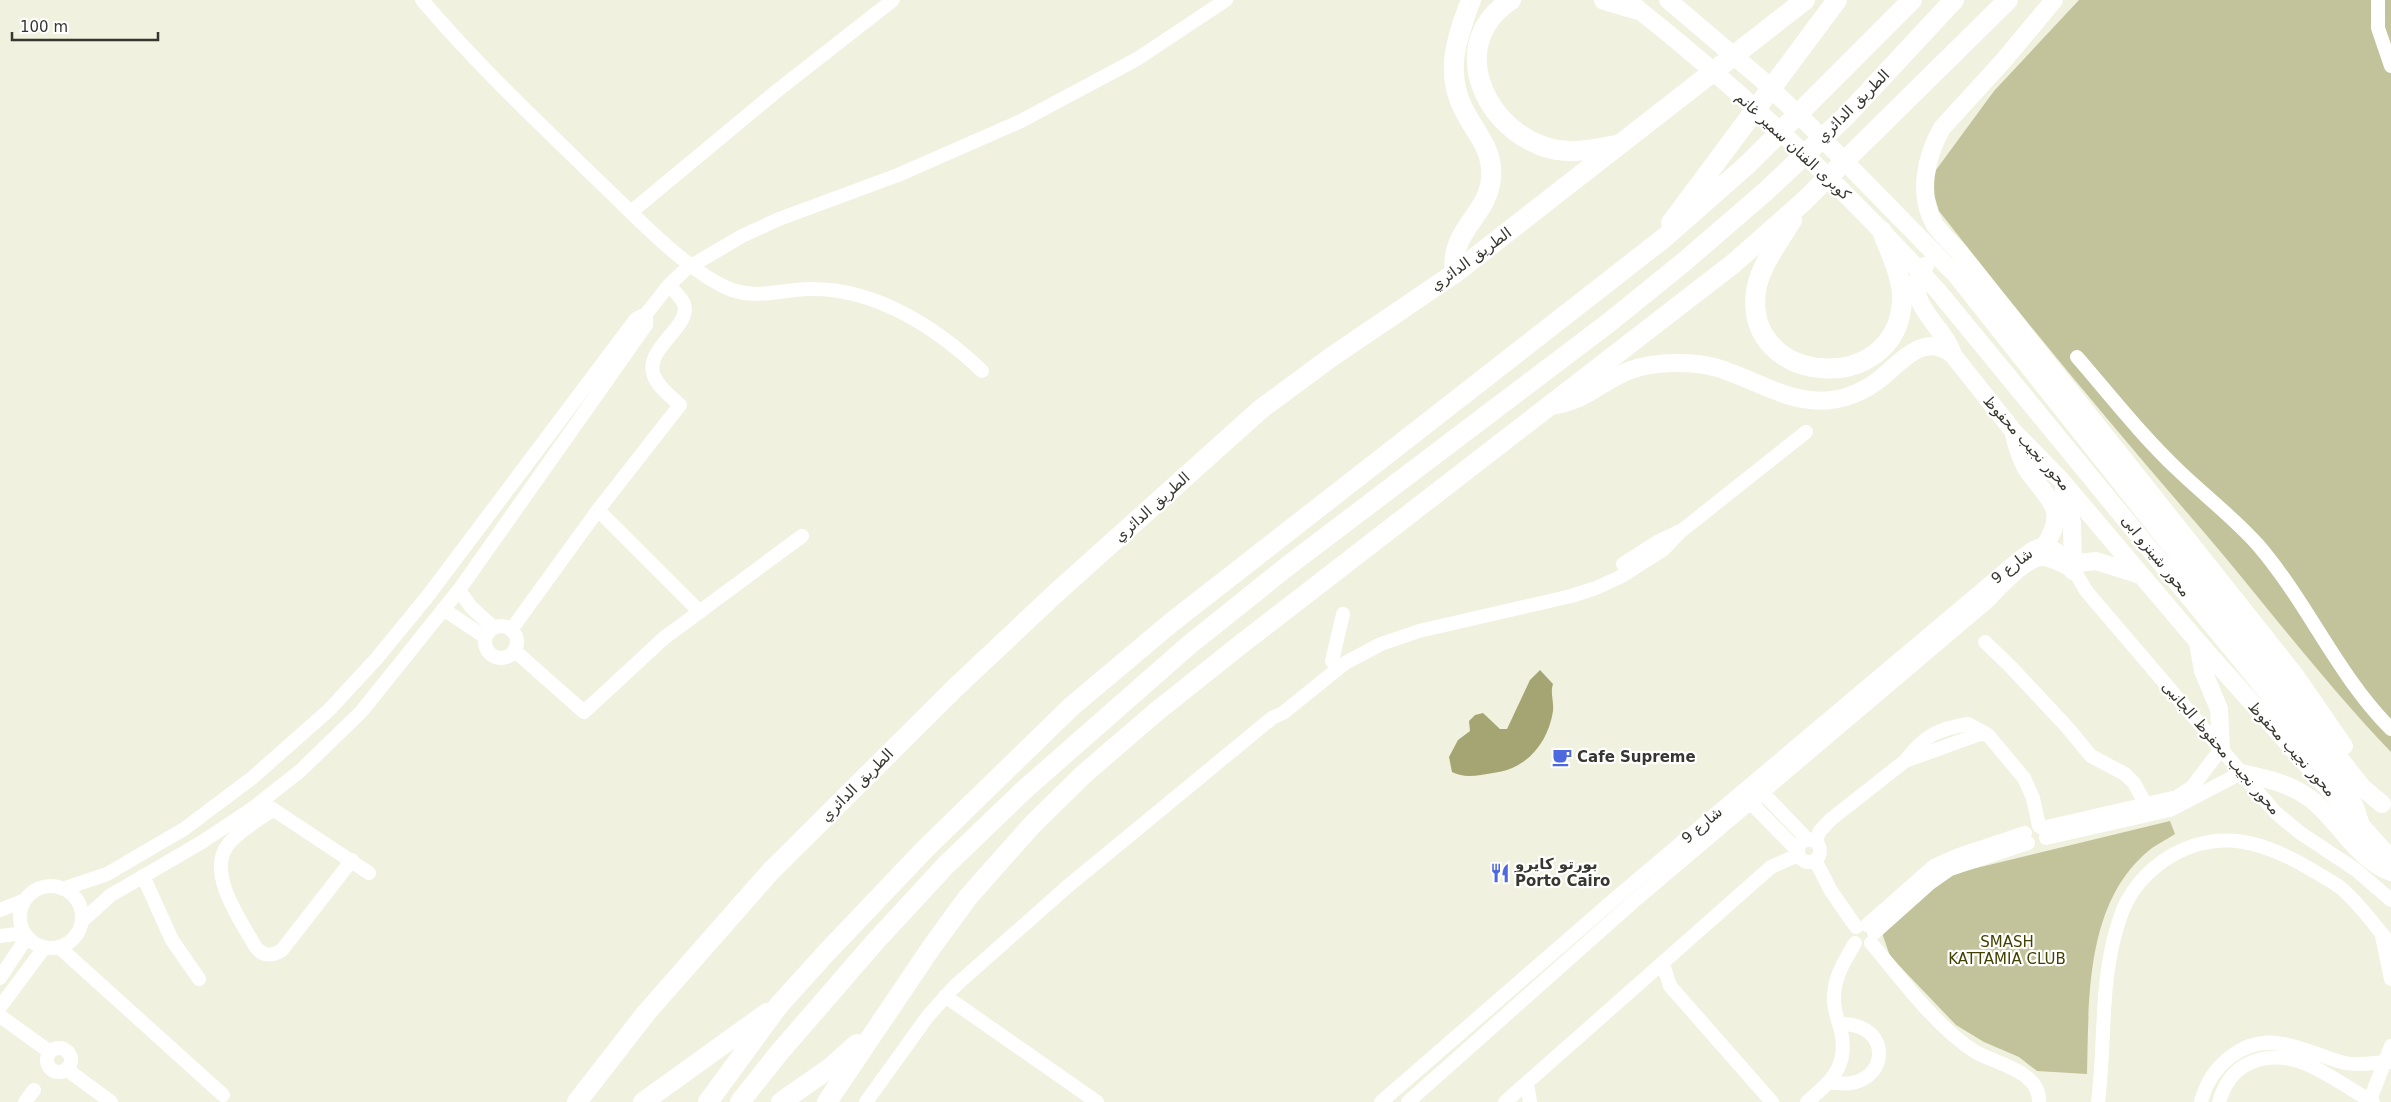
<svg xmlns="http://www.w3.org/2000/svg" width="2391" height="1102" font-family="'DejaVu Sans','Noto Naskh Arabic',sans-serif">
<rect width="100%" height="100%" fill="#f0f1de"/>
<!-- green -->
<path fill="#c2c29b" d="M 2079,0 L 2391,0 L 2391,752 C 2324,682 2266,605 2203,531 C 2112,426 2024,320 1939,211 L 1931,185 L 1936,170 L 1994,91 Z
M 2170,821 L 2175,834 C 2168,839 2159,843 2152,848 C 2085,900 2089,998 2087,1074 L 2037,1071 L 2019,1057 L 1984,1042 L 1956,1025 L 1890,956 L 1882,933 L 1948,875 Z"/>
<!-- water -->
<path fill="#a5a573" d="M 1540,670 L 1553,684 C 1550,693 1554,701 1553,711 C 1548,743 1527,769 1493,773 C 1479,775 1465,779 1452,772 L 1449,757 L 1458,740 L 1470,731 L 1469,721 L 1475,715 L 1483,713 L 1500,729 L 1507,729 L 1530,680 Z"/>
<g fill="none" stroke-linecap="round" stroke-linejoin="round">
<!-- minor -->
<path stroke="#fff" stroke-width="14" d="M 422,0 C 479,67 544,128 607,189 C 639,220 687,270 727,288 C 755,300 779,290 808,289 C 874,287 936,327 982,371
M 2378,0 L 2378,28 L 2391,66
M 631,212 L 778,90 L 893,0
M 2077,357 C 2110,395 2141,435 2178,470 C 2204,495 2234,518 2258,545 C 2308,603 2337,675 2391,729
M 598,510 L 700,612
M 1623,564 L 1659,541 L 1678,532
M 459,590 L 471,607 L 494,628
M 443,609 L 485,637
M485 642a16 16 0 1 1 32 0a16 16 0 1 1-32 0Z
M 511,630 L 598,510 L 680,405 C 671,397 659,388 654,376 C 643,348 692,327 684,304 C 681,297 674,291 669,285
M 1985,642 L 2010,666 L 2067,727 L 2091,756 L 2125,774 L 2134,783 L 2146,805
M 515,651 L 584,712 L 664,638 L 802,536
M 1332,661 L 1343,614
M 1905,761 C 1924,736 1937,729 1968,724 L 1988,735
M 1762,792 L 1808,840
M 1750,802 L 1797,850
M 265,804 L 369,873
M 272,810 C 257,821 237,832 227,846 C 207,874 241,921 255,946 C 262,956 272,957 282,950 L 352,860
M 2042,828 L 2177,797 L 2192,787 L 2221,749
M 2046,838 L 2170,810 L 2241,773
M1798 851a11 11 0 1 1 22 0a11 11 0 1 1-22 0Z
M 1815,841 L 1820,831 L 1830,820 L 1905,761 L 1980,734 L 1988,735 L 2024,778 L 2033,798 L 2039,826
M 1815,860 L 1831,891 L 1856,927
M 143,876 L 172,940 L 199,979
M20 917a31 31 0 1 1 62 0a31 31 0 1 1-62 0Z
M 63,889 L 107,874 L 184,829 L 252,778 L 329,710 L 377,658 L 427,597 L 636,319 L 646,314 L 669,285 L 686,269 L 742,236 L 779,219 L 898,175 L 1019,122 L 1137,59 L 1226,0
M 0,910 L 25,900
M 82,921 L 111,895 L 202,842 L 253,808 L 300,771 L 361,712 L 459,590 L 646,325 L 646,314
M 1867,925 L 1934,866 L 1959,855 L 2025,833
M 1874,933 L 1930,883 L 1950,869 L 2028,843
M 0,936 L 24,933
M 2382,936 L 2391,979
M 1871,943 C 1901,978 1936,1027 1974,1051 C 1995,1064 2040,1070 2039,1102
M 59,947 L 223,1095
M 1663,964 L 1670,986 L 1772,1102
M 0,978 L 27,937
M 945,996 L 1097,1102
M 0,1007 L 44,948
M 0,1016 L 50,1052
M47 1060a12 12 0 1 1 24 0a12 12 0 1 1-24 0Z
M 66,1069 L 111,1102
M 1830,1082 C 1889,1095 1898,1022 1839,1024
M 1527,1083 L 1530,1102
M 25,1102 L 34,1090
M 866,1102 L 928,1016 L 955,986 L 1068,886 L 1272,718 L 1283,713 L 1345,663 L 1381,644 L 1419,631 L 1571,596 L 1596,588 L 1620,577 L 1664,549 L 1680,532 L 1806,432
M 1381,1102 L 1624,891 L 2018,559 C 2025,554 2031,548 2038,546 C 2061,539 2077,577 2087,592 L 2275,812 L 2299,832 L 2356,870 L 2391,900
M 1408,1102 L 1633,902 L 1986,603 C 1998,592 2026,558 2044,559 C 2053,560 2064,567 2073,571
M 1505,1102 L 1771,867 L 1798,855
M 1807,1102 C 1831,1081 1849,1066 1841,1031 C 1838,1019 1833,1009 1834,997 C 1834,977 1845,960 1855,943
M 2098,1102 C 2106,1040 2099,978 2120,918 C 2128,892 2147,871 2169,857 C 2220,827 2265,842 2312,870 C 2321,876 2332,881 2341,888 C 2360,904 2375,926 2391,945
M 2201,1102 C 2210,1066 2244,1036 2283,1044 C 2304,1047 2324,1058 2345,1063 C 2360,1066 2376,1062 2391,1062
M 2219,1102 C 2225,1083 2233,1070 2252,1062 C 2296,1044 2337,1083 2373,1102
M 2369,1102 L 2391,1046"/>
<!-- major -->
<path stroke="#fff" stroke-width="18" d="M 1668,0 L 1761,79 L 1811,127 L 1956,275 L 2363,788 L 2382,804
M 2054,0 L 2004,60 L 1942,128 C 1926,156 1917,195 1935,225 C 1942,235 1953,245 1961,254 L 2295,675 L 2344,746
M 1629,2 C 1740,89 1843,187 1938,291 L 2340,781 L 2355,807 L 2362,828
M 1925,266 C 1898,301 1945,325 1953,355
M 1549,406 C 1587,401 1597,384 1628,371 C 1643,365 1661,363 1677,363 C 1695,363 1713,365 1729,372 C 1765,385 1798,407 1838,399 C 1852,396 1865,390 1876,382 C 1898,366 1924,329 1953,355 L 2014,432 L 2060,479 L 2198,642 L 2391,859
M 2014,435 C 2017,447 2020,457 2026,468 C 2045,498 2070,507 2045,545
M 2064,488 L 2072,523 L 2073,571
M 2073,571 L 2079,563 L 2096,561 L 2140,575
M 2198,643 L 2203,671 L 2219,709 L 2221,749
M 2241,773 C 2270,779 2296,785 2318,805 C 2340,825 2363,864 2391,872"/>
<!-- highway -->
<path stroke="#fff" stroke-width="20" d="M 1511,0 C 1448,41 1480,123 1542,146 C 1567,155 1591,150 1616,145
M 1604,0 L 1638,10
M 1792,220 C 1779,242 1760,265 1756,291 C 1743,387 1898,398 1902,300 C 1903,277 1890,253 1882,231
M 1671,223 L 1837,0
M 1455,273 C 1449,230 1487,217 1491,179 C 1494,150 1476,134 1464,110 C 1444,72 1457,37 1471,0
M 577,1102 L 646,1013 L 770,872 L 956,687 L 1057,592 L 1261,409 L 1330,358 L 1455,273 L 1805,0
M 643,1102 L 767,1013
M 708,1102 L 779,1005 L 827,952 L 926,848 L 1072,706 L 1172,622 L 1664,238 L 1748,164 L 1912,0
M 740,1102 L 778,1054 L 874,943 L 946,865 L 1024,790 L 1189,645 L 1289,565 L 1611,321 L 1685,261 L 1766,191 L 1846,116 L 1954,0
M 781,1102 L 830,1068 L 857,1044
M 827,1102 L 933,945 L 969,896 L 1032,825 L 1084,774 L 1156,712 L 1240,645 L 1734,263 L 1802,203 L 2008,0"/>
</g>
<!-- icons -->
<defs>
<symbol id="cafe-bare" viewBox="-9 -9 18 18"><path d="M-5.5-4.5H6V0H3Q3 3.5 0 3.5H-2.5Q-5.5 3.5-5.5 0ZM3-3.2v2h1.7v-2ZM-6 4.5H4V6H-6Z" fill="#4e68dd" stroke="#fff" stroke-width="2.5" paint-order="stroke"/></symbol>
<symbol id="restaurant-bare" viewBox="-9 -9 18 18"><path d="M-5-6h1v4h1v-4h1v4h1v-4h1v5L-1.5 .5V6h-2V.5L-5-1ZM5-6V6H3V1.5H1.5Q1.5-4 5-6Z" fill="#4e68dd" stroke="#fff" stroke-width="2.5" paint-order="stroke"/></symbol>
</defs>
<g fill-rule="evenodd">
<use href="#cafe-bare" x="1548" y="743" width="28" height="28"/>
<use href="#restaurant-bare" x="1486" y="859" width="28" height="28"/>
</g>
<g text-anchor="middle" stroke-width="4.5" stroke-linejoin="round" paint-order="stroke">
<!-- street labels -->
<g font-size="15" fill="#373730" stroke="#fff">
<text transform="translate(1853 106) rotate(-45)" y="5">الطريق الدائري</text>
<text transform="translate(1793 146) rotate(43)" y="5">كوبرى الفنان سمير غانم</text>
<text transform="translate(1471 259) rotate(-36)" y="5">الطريق الدائري</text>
<text transform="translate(2027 443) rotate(48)" y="5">محور نجيب محفوظ</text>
<text transform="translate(1152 507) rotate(-42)" y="5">الطريق الدائري</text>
<text transform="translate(2156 556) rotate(51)" y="5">محور شينزو ابى</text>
<text transform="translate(2012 566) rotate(-38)" y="5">شارع 9</text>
<text transform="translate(2221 748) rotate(49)" y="5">محور نجيب محفوظ الجانبى</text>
<text transform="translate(2292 749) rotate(48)" y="5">محور نجيب محفوظ</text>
<text transform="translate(857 785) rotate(-45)" y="5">الطريق الدائري</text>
<text transform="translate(1702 825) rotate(-40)" y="5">شارع 9</text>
</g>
<!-- poi labels -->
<g font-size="15" font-weight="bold" fill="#373730" stroke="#fff" text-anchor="start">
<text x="1577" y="762">Cafe Supreme</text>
<text x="1515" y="869">بورتو كايرو<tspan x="1515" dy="17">Porto Cairo</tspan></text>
</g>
<!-- park labels -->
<g font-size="15" fill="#424101" stroke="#fff">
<text x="2007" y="947">SMASH<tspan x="2007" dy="17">KATTAMIA CLUB</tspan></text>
</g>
</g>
<!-- scale -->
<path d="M12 32v8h146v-8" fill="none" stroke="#373730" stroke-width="2.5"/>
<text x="20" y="32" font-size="15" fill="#373730" stroke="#ffffff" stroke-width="4" paint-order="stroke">100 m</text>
</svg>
